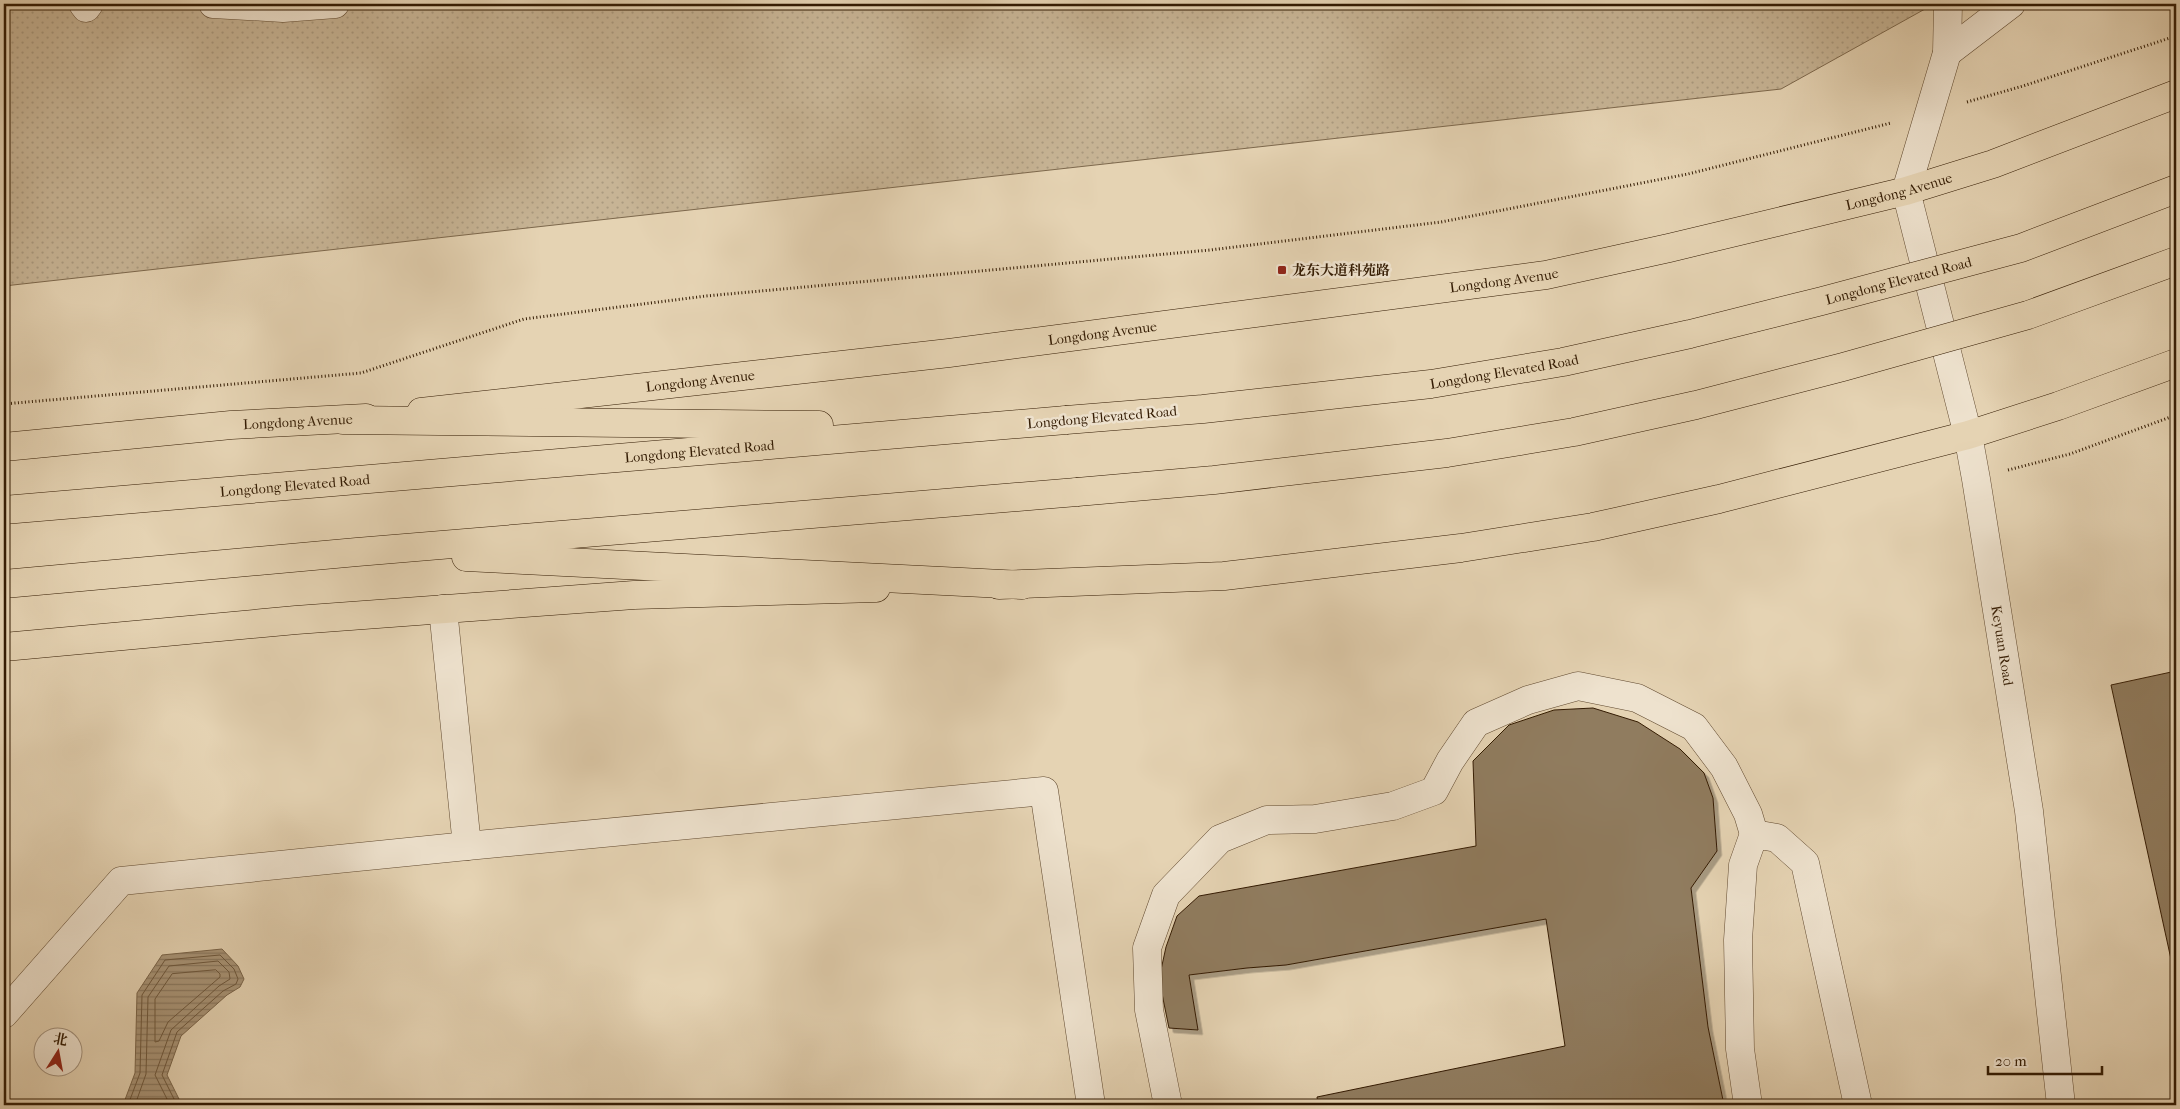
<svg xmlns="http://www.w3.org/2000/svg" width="2180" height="1109" font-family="'IM FELL French Canon','Noto Serif SC',serif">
<defs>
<pattern id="grass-dots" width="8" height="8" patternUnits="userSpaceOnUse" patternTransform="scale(1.25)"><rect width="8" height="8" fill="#c7b495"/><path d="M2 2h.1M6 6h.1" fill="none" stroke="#ab9a7f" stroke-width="1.8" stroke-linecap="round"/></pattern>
<pattern id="water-rules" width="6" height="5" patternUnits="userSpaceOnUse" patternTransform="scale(1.25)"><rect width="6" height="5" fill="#a89477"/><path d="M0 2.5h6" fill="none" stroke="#89785f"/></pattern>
<filter id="shadow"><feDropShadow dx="4.5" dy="4.5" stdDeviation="0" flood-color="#0004"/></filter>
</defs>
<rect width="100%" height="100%" fill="#e5d3b3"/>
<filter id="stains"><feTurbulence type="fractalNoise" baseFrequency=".004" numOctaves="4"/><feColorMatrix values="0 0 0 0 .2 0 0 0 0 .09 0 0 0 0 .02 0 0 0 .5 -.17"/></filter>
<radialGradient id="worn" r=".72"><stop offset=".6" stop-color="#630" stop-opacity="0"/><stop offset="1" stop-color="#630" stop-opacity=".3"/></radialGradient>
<!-- grass -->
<path fill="url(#grass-dots)" stroke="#7d684c" d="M 4,4 L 1934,4 L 1781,89 L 4,286 Z"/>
<!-- water -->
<path fill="url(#water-rules)" stroke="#796449" d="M 222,949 L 238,966 L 244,979 L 240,987 L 227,995 L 181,1036 L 167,1075 L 182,1105 L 123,1105 L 135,1073 L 137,993 L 162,955 Z"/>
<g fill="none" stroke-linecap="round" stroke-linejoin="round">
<!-- shore -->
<path stroke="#6e583d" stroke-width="1" d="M 216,970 L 220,974 L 220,977 L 168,1022 L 159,1041 L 155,1042 L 155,999 L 172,974 Z
M 128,1105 L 140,1073 L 142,995 L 165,960 L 220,955 L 234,969 L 238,979 L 236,984 L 223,991 L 177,1032 L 162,1075 L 177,1105
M 135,1105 L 146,1074 L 148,997 L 169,966 L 218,961 L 229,972 L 230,979 L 219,986 L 171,1030 L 155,1075 L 170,1105"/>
</g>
<!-- building -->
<path fill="#907b5f" stroke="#331b03" filter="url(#shadow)" d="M 2176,671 L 2176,982 L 2111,685 Z
M 1593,708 L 1638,722 L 1680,749 L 1704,773 L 1713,798 L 1717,851 L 1691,888 L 1708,1027 L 1724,1105 L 1318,1105 L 1317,1097 L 1565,1046 L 1546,919 L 1286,965 L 1247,968 L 1189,975 L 1198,1030 L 1169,1028 L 1159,979 L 1166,947 L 1177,916 L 1199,896 L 1476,846 L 1473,761 L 1509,725 L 1554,710 Z"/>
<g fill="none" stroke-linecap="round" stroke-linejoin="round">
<defs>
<g id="minor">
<path d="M 83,4 L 86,8 L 89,4"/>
<path d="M 213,4 L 283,8 L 335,4"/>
<path id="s1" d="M 1948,4 L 1947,53 L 1906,191 L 1968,435 L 1976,479 L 2029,811 L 2061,1105"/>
<path d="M 1947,53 L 2011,4"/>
<path d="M 467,846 L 1044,791 L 1091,1105"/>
<path d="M 4,1014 L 121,881 L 467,846 L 443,609"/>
<path d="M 1168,1105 L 1149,1010 L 1147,948 L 1166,895 L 1220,839 L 1267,820 L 1315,819 L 1393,806 L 1434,791 L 1450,761 L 1476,723 L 1528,700 L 1578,686 L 1637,698 L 1694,727 L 1724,767 L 1748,814 L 1754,834"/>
<path d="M 1748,1105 L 1740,1049 L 1738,940 L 1743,865 L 1754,834 L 1777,838 L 1805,863 L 1858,1105"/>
</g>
<g id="major">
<path id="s2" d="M 421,412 L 949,353 L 1546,275 L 1669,248 L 1906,191 L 1993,164 L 2176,94"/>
<path id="s3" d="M 4,447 L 231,425 L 366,418"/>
<path d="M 999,585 L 1224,576 L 1461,548 L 1593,527 L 1719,499 L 1968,435 L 2058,406 L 2176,363"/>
<path d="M 4,647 L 296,620 L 634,595 L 876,588"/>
</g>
<g id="highway">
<path d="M 343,420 L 819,425"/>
<path id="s4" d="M 4,510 L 1066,420"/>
<path d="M 466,557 L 1022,585"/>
<path d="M 4,584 L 357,552 L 1077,492"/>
</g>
</defs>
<!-- minor casing -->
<use href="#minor" stroke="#60492f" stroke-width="29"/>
<!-- major casing -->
<use href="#major" stroke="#331b03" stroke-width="29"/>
<!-- highway casing -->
<use href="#highway" stroke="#331b03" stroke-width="29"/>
<!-- path -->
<path stroke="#331b03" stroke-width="3" stroke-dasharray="1 2.5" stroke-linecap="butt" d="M 1967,102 L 2023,86 L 2176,36
M 4,404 L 361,373 L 524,319 L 706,296 L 1210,250 L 1441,222 L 1688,174 L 1891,123
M 2008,470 L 2070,454 L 2176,415"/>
<!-- minor -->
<use href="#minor" stroke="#eee2ce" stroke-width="28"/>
<!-- major -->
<use href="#major" stroke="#e5d3b3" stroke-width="28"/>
<!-- highway -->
<use href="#highway" stroke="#e5d3b3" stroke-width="28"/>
<defs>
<g id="highway-bridge">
<path id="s5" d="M 1066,420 L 1203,409 L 1431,384 L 1563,362 L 1690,334 L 1822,301 L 2021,248 L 2176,189"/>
<path d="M 1077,492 L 1214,480 L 1447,453 L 1574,432 L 1696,405 L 1843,367 L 2028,315 L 2176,261"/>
</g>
</defs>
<!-- highway-bridge casing -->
<use href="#highway-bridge" stroke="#331b03" stroke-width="29" stroke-linecap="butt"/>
<!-- highway-bridge -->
<use href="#highway-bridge" stroke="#e5d3b3" stroke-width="28"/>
</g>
<!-- markers -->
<rect fill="#8f2418" stroke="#eee2ce" stroke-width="2" x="1277" y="265" width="10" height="10" rx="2.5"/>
<g text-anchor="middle" stroke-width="5" stroke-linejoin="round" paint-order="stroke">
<!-- street labels -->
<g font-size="14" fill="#331b03" stroke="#eee2ce">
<text dy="5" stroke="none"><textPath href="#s2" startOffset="1496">Longdong Avenue</textPath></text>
<text dy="5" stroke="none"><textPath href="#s2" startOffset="1091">Longdong Avenue</textPath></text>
<text dy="5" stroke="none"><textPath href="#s5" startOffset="846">Longdong Elevated Road</textPath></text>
<text dy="5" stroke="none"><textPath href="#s2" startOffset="686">Longdong Avenue</textPath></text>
<text dy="5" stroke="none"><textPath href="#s5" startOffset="441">Longdong Elevated Road</textPath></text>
<text dy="5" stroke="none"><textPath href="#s2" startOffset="281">Longdong Avenue</textPath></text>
<text transform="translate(1102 417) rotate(-5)" y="5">Longdong Elevated Road</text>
<text dy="5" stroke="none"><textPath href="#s3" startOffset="295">Longdong Avenue</textPath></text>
<text dy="5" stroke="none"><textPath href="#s4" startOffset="698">Longdong Elevated Road</textPath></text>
<text dy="5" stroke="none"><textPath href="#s4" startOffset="292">Longdong Elevated Road</textPath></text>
<text dy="5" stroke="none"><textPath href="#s1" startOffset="658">Keyuan Road</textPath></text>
</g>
<!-- poi labels -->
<g font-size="14" font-weight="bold" fill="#331b03" stroke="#eee2ce" text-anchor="start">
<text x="1292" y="275">龙东大道科苑路</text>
</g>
</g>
<!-- margin -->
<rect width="2180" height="1109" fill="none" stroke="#e5d3b3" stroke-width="20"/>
<rect x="5" y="5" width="2170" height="1099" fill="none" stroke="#331b03" stroke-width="2.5"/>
<rect x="10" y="10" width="2160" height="1089" fill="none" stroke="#331b03"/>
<!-- north arrow -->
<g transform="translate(58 1052) rotate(11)"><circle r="24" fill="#eee2ce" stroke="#a3927d"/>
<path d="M0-4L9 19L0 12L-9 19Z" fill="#8f2418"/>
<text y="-8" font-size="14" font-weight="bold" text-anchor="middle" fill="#331b03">北</text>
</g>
<!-- scale -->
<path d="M1988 1066v8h114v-8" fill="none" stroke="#331b03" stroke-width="2.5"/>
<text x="1995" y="1066" font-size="15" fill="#331b03" stroke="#eee2ce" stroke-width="4" paint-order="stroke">20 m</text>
<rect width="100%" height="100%" filter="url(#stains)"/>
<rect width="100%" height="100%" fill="url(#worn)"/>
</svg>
